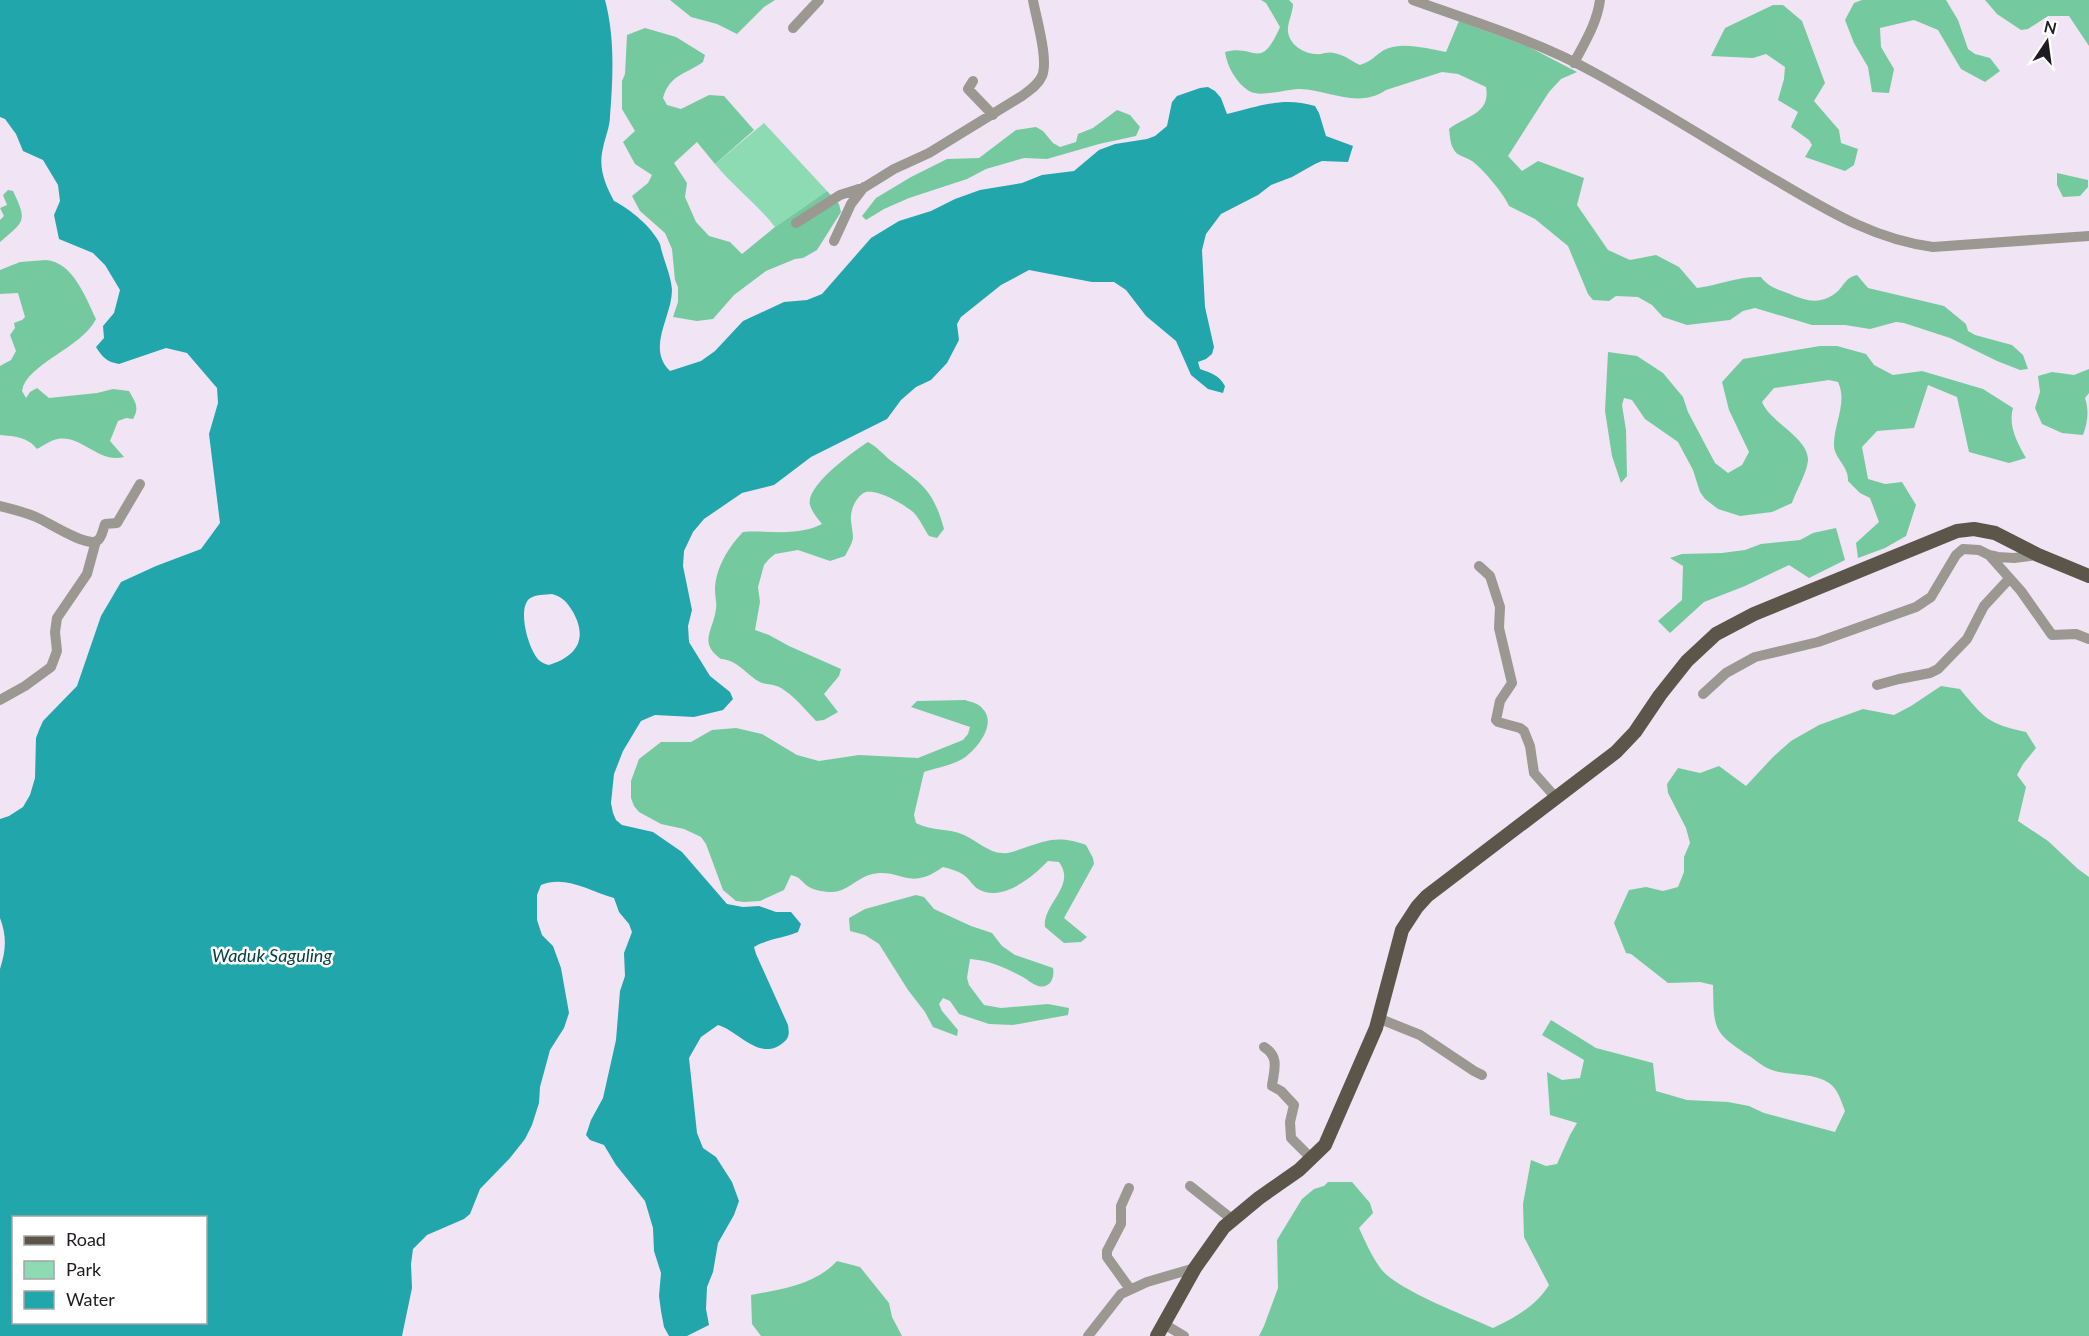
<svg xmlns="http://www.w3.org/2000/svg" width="2089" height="1336" font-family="Lato,sans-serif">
<rect width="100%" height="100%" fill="#f0e4f5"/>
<!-- green -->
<path fill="#8cdbb2" d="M 764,123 L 827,191 L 775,227 C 757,204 733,186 715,164 Z"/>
<!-- forest -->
<path fill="#74ca9e" d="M 670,0 L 775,0 L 764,7 L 737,34 L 717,24 L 691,17 Z
M 1261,0 L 1289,0 L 1293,4 C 1293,13 1287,23 1288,32 C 1290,45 1303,53 1315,54 C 1322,55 1328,51 1334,53 C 1345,55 1351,61 1360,65 C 1374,60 1374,56 1384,50 C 1403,41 1427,49 1446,52 L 1459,21 L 1527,46 L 1577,72 L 1561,79 L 1549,92 L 1508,156 L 1522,171 L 1538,161 L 1584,178 L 1577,205 L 1608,250 L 1630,260 L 1656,255 L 1679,267 L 1697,288 C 1719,285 1739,276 1761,277 C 1768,287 1779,290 1790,294 C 1808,302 1823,305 1839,290 C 1845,283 1847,277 1857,275 L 1868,288 L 1944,306 L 1966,324 L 1968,331 L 1975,335 L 2012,345 L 2023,355 L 2028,369 L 2020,370 L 1997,361 L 1950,338 L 1904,323 L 1896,322 L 1870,329 L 1845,325 L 1812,325 L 1755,308 L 1743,311 L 1730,320 L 1687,325 L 1663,317 L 1652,305 L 1638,297 L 1616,296 L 1609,301 L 1593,300 L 1588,294 L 1568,246 L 1535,219 L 1509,206 C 1504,194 1483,169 1472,161 C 1465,156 1457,157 1453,148 C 1450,143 1450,135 1449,129 C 1466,116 1491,114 1486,87 L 1458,74 L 1442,72 L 1386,90 C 1358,109 1329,90 1300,89 C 1286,89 1260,98 1249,91 C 1236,83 1227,66 1225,52 C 1255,43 1260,73 1280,27 L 1266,3 Z
M 1862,0 L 1946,0 L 1958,20 L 1968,49 L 1975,54 L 1990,58 L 2000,71 L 1985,82 L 1961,69 L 1938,30 L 1914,20 L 1880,28 L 1881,47 L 1894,69 L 1889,93 L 1872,92 L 1868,67 L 1854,43 L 1845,20 L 1854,3 Z
M 1985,0 L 2089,0 L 2089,46 L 2069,16 L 2048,16 L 2028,29 L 2021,30 L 1997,14 Z
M 1773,5 L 1783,5 L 1802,21 L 1825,83 L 1814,101 L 1839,130 L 1841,143 L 1858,149 L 1854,165 L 1845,171 L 1805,157 L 1812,145 L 1809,140 L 1791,127 L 1798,112 L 1778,100 L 1784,79 L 1785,67 L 1766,54 L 1753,58 L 1711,56 L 1725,28 Z
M 645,28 L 676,37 L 705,55 L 703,62 C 685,75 670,74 663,98 L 667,105 L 681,109 L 709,95 L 724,96 L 754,130 L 715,164 L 697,142 L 674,163 L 687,183 L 685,197 L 696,222 L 709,236 L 730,242 L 742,254 L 775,227 L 827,191 L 839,204 L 841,212 L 817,250 L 803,258 L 795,259 L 766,271 L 734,295 L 713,319 L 697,321 L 673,317 L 678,302 L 678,287 L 675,280 L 672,249 L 665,233 L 640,211 L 632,196 L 648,183 L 652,175 L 635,164 L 623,142 L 635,131 L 622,109 L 622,81 L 625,74 L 627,35 Z
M 1117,110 L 1130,115 L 1140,127 L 1136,136 L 1099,144 L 1047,159 L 1024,158 L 986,169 L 967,179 L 909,198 L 884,209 L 866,220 L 862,216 L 876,198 L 911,177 L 947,159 L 979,158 L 1016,130 L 1036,127 L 1043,131 L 1053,143 L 1060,147 L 1076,142 L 1078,134 L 1093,128 Z
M 2057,173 L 2088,180 L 2088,187 L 2080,196 L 2063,197 L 2057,185 Z
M 8,190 L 13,191 C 28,222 24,221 0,242 L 0,220 L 4,216 L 0,208 L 7,205 L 3,195 Z
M 46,260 C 73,262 86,298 96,319 C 82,348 26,364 22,391 L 26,398 L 30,392 L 37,388 L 49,398 L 97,393 L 113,389 L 129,391 C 135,402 140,407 133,419 L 126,418 L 118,421 L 110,441 L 124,457 C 99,464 82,435 58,439 C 51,440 43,446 37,449 C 28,437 14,436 0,435 L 0,366 L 11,360 L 16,351 L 10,335 L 15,328 L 14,323 L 22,320 L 25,317 L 18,293 L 0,294 L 0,270 L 20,262 Z
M 1820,346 L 1837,346 L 1866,354 L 1874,365 L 1893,375 L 1922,371 L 1983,389 L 2013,408 C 2008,426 2017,442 2026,458 L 2009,463 L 1969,452 L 1957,397 L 1928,385 L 1914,428 L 1877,431 L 1862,447 L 1868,479 L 1885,484 L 1902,482 L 1916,505 L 1906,536 L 1885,548 L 1858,558 L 1856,543 L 1879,522 L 1870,498 L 1860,493 L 1848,481 C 1849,467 1836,460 1834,447 C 1833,425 1848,403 1838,382 L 1829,380 L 1774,388 L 1762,402 C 1770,422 1807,437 1808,459 C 1808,471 1796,491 1792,503 L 1772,512 L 1740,516 L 1718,509 L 1705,499 L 1700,492 L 1693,470 L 1678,442 L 1645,419 L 1632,400 L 1624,398 L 1622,405 L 1626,430 L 1627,476 L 1621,483 L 1612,456 L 1605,411 L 1608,352 L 1637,356 L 1663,373 L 1683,397 L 1688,412 L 1715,463 L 1728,473 L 1742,465 L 1749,452 L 1729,410 L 1722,382 L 1743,359 Z
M 2089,369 L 2089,393 L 2085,398 C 2089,410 2088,422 2083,435 L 2062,433 L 2042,424 L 2035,408 L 2040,392 L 2038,376 L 2052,372 L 2074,375 Z
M 868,442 C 877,447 883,454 890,460 C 922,484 933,489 944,529 L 937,538 L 929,536 C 924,529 920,519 914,513 C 906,505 878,489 866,492 C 859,494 854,503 852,510 C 849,519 853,529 853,538 C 852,544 848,550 845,556 L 830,561 L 798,550 L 775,554 L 769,559 L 764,565 L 758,587 L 760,602 L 755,630 L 769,635 L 789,646 L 841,669 L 839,676 L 824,694 L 838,712 L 824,720 L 816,721 C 805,709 794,696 781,688 C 774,684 764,685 758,681 C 745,673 737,660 721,659 C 698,643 713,631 716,609 C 717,603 715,597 715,590 C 715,569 729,546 743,532 C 771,530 796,537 822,524 C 818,519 812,512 810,505 C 805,486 854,451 868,442 Z
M 1836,528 L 1845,560 L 1809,578 L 1789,565 L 1745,586 L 1704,602 L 1670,633 L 1658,621 L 1682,600 L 1683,566 L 1670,558 L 1682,554 L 1722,553 L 1745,550 L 1761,544 L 1800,540 L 1813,533 Z
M 1941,686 L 1960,689 C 1984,718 1988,724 2026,732 L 2036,748 L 2023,764 L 2017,775 L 2026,787 L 2018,821 L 2048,841 L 2078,869 L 2089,877 L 2089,1336 L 1259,1336 L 1264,1326 L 1278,1288 L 1277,1240 L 1302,1199 L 1314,1189 L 1324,1186 L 1328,1182 L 1352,1182 L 1370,1203 L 1373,1213 L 1359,1228 C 1365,1241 1372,1257 1381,1269 C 1397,1290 1467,1316 1493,1328 C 1515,1318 1537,1305 1549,1285 L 1524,1237 L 1523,1204 L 1531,1160 L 1546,1166 L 1557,1164 L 1570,1135 L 1577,1123 L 1550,1115 L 1547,1072 L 1562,1080 L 1580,1078 L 1584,1060 L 1542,1035 L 1551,1020 L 1596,1048 L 1653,1063 L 1656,1091 L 1687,1100 L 1728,1102 L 1749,1106 L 1764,1113 L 1835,1132 L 1845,1111 C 1841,1101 1838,1089 1829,1083 C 1816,1074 1796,1075 1779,1072 C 1768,1070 1760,1064 1751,1057 C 1712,1032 1714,1029 1713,985 L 1700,982 L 1668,983 L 1631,954 L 1626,953 L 1614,923 L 1629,890 L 1646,887 L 1663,891 L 1678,887 L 1684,872 L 1684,857 L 1690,843 L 1686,828 L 1668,793 L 1667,784 L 1678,768 L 1700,773 L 1719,766 L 1746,786 L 1773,757 L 1791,741 L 1819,725 L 1863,709 L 1894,715 L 1911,706 Z
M 965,700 C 971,702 978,703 982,708 C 998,723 977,749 964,758 C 953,765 936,768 924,772 L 914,815 L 916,823 C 930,831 949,828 964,835 C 976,840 989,853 1002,853 C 1009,854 1017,850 1024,848 C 1050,839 1060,836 1086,845 L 1093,858 L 1094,864 L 1064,918 L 1087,937 L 1081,942 L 1064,943 L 1045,927 C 1042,904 1077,886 1059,862 L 1048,861 C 1033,877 1001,903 978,889 C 973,886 970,880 965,876 C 959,871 951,869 943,867 C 907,893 900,866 869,875 C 857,879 844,893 831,892 C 826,892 813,890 809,887 C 801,882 801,877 791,875 L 784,890 L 760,901 L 744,902 L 736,901 L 723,890 L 706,844 L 701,837 L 684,829 L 661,824 L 639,812 L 634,806 L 631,798 L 631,781 L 639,759 L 661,742 L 691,742 L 712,730 L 736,728 L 762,734 L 797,755 L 819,761 L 859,755 L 918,758 L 963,740 L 968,734 L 970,727 L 911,707 L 917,701 Z
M 916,895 L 924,897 L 934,909 L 971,926 L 992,933 L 1002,946 L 1015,955 L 1053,968 C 1055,978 1050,989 1038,986 C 1032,984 1027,979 1021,976 C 1006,968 988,960 970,959 L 967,978 L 969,985 L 984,1005 L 1001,1008 L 1048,1004 L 1069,1008 L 1068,1015 L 1013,1025 L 989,1024 L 959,1014 L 950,1001 L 943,998 L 939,1004 L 942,1011 L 958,1030 L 957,1036 L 933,1027 L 925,1012 L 908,990 L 879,944 L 865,935 L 850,931 L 849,918 L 865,909 Z
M 837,1261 L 860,1267 L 889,1303 L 892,1317 L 902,1336 L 761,1336 L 752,1324 L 751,1295 C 782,1289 815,1285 837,1261 Z"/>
<!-- water -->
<path fill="#21a6ac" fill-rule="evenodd" d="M 0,0 L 605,0 C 615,37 613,77 610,116 C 610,127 605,137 603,148 C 598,168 605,184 614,201 C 630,209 652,227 660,244 C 663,259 671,275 672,290 C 672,317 646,348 670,371 L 701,361 L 715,351 L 743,321 L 784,302 L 807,300 L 822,294 L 871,238 L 899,221 L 931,211 L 955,199 L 980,190 L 1022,183 L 1042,175 L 1074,171 L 1099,150 L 1115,144 L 1147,139 L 1155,136 L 1167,126 L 1172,102 L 1177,96 L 1200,88 L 1208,87 L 1215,91 L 1221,98 L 1227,114 C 1258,107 1282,96 1315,106 L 1319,113 L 1326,136 L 1353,146 L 1348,162 L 1322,161 L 1315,164 L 1292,177 L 1271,185 L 1258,195 L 1221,214 L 1206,234 L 1202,250 L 1205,307 L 1214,347 L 1212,354 L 1206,359 L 1198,362 L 1200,369 C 1211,373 1219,375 1225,386 L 1223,393 L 1208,389 L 1191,375 L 1176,341 L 1146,316 L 1126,290 L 1114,282 L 1092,282 L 1029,270 L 1001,285 L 961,317 L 957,324 L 959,340 L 947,363 L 931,380 L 916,387 L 901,400 L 887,419 L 811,457 L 774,485 L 742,493 L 704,519 L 693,532 L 684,551 L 683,566 L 692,610 L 688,626 L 689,642 L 710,676 L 730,692 L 733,699 L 723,710 L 694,717 L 655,715 L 641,721 L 623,751 L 614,774 L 611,803 L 613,813 L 616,820 L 622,825 L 653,832 L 682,852 L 727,904 L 743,907 L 759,906 L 776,912 L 791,912 L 801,924 L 798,932 C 783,938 768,939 754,947 L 756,954 L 788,1025 C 789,1032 790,1037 784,1042 C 760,1063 739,1031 718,1025 L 701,1037 L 689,1058 L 697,1133 L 703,1148 L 716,1157 L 732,1182 L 739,1201 L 734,1215 L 718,1243 L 713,1272 L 707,1287 L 706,1309 L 709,1325 L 687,1336 L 669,1336 L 664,1327 L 661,1311 L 659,1296 L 661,1273 L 654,1251 L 653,1228 L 645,1201 L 616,1165 L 604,1145 L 590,1140 L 586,1135 L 591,1120 L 603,1098 L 616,1040 L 620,991 L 625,976 L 624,953 L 632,932 L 629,924 L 619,912 L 614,898 C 589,891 566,875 541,885 L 537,895 L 537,920 L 542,935 L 553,946 L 561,968 L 569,1013 L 564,1028 L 550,1050 L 540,1087 L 539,1103 L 532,1125 L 525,1139 L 510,1158 L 480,1189 L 470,1214 L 464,1219 L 427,1235 L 413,1249 L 411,1264 L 412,1288 L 402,1336 L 0,1336 L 0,969 C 6,950 7,937 0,918 L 0,819 L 9,816 L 23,807 L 30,795 L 35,778 L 36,738 L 39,730 L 43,721 L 77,686 L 101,616 L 121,582 L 156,566 L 201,549 L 220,523 L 209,434 L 218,403 L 217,388 L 187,353 L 166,348 L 119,364 C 107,362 102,357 96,347 L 104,338 L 103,326 L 114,313 L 120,290 L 105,265 L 93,253 L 59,239 L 54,215 L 60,201 L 58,185 L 43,160 L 23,151 L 16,134 L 5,119 L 0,117 ZM 552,594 C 563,597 567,602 573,612 C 588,639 577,656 549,665 C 547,665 541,662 540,661 C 529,652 517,610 529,599 C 535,594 545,595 552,594 ZM 14,1218 L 206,1218 L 206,1322 L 14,1322 Z"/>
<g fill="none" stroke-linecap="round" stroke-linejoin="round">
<!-- minor -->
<path stroke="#9b9891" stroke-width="10" d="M 1413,0 C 1474,22 1538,41 1595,73 C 1653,105 1710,141 1767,175 C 1821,206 1870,239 1933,247 L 2089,236
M 793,28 L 819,0
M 1574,63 C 1585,42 1597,23 1600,0
M 973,81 L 968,89 L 993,115
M 796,223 L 840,195 L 865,187 L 894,169 L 929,153 L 1022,96 C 1030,90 1038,85 1042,76 C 1049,60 1036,18 1033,0
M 834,241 L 851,204 L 864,187
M 0,506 C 12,509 25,512 36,517 C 48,522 85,547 97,541 C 102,538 103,529 105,524 L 117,523 L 140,484
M 1989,555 L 2021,591 L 2052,635 L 2076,634 L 2089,639
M 1479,566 L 1490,576 L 1500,607 L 1499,628 L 1512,683 L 1500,701 L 1496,720 L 1498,722 L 1520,728 L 1524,731 L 1530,746 L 1534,773 L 1557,799
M 1877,685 L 1899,679 L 1930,673 L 1938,669 L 1967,639 L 1984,606 L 2009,579
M 1703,694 L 1726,673 L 1755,657 L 1818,642 L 1916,607 L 1931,597 L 1956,555 L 1963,549 L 1979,550 L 1989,555 L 1998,557 L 2014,558 L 2038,555
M 0,700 L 25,686 L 51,667 L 57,651 L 55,632 L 57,618 L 87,574 L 96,541
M 1378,1018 L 1420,1035 L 1474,1071 L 1482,1075
M 1264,1047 C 1280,1057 1274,1070 1272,1086 L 1281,1091 L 1294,1105 L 1290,1122 L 1291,1138 L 1312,1159
M 1190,1186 L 1233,1220
M 1129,1188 L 1121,1206 L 1121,1224 L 1107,1251 L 1107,1257 L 1130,1289
M 1164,1324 L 1184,1336
M 1088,1336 L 1121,1294 L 1147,1282 L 1195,1268"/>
<!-- major -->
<path stroke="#5b5649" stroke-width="14" d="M 1157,1336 L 1195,1268 L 1224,1227 L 1259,1198 L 1299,1170 L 1325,1145 L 1376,1028 L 1402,930 L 1417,907 L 1427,896 L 1616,752 L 1635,732 L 1660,695 L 1687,661 L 1716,634 L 1754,614 L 1957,531 L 1974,529 L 1995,533 L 2038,555 L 2089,576"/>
</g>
<g text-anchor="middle" stroke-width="5" stroke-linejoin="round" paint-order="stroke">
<!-- water labels -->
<g font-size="18" font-style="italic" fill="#064043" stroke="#fff">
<text x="272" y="962">Waduk Saguling</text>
</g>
</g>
<!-- legend -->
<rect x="12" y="1216" width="195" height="108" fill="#ffffff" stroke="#a5a4a6" stroke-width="1.5"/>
<rect x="24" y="1236" width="30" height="9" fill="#5b5649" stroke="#a5a4a6" stroke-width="1.5"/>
<text x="66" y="1246" font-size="18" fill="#1f1b21">Road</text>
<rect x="24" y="1261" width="30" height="18" fill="#8cdbb2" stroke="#a5a4a6" stroke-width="1.5"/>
<text x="66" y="1276" font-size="18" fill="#1f1b21">Park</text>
<rect x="24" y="1291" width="30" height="18" fill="#21a6ac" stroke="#a5a4a6" stroke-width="1.5"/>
<text x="66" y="1306" font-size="18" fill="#1f1b21">Water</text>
<!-- north arrow -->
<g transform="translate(2047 42) rotate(13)" stroke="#ffffff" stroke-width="4.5" paint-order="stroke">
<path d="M0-4.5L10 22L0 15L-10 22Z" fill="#1f1b21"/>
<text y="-9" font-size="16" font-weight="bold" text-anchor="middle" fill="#1f1b21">N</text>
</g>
</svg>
